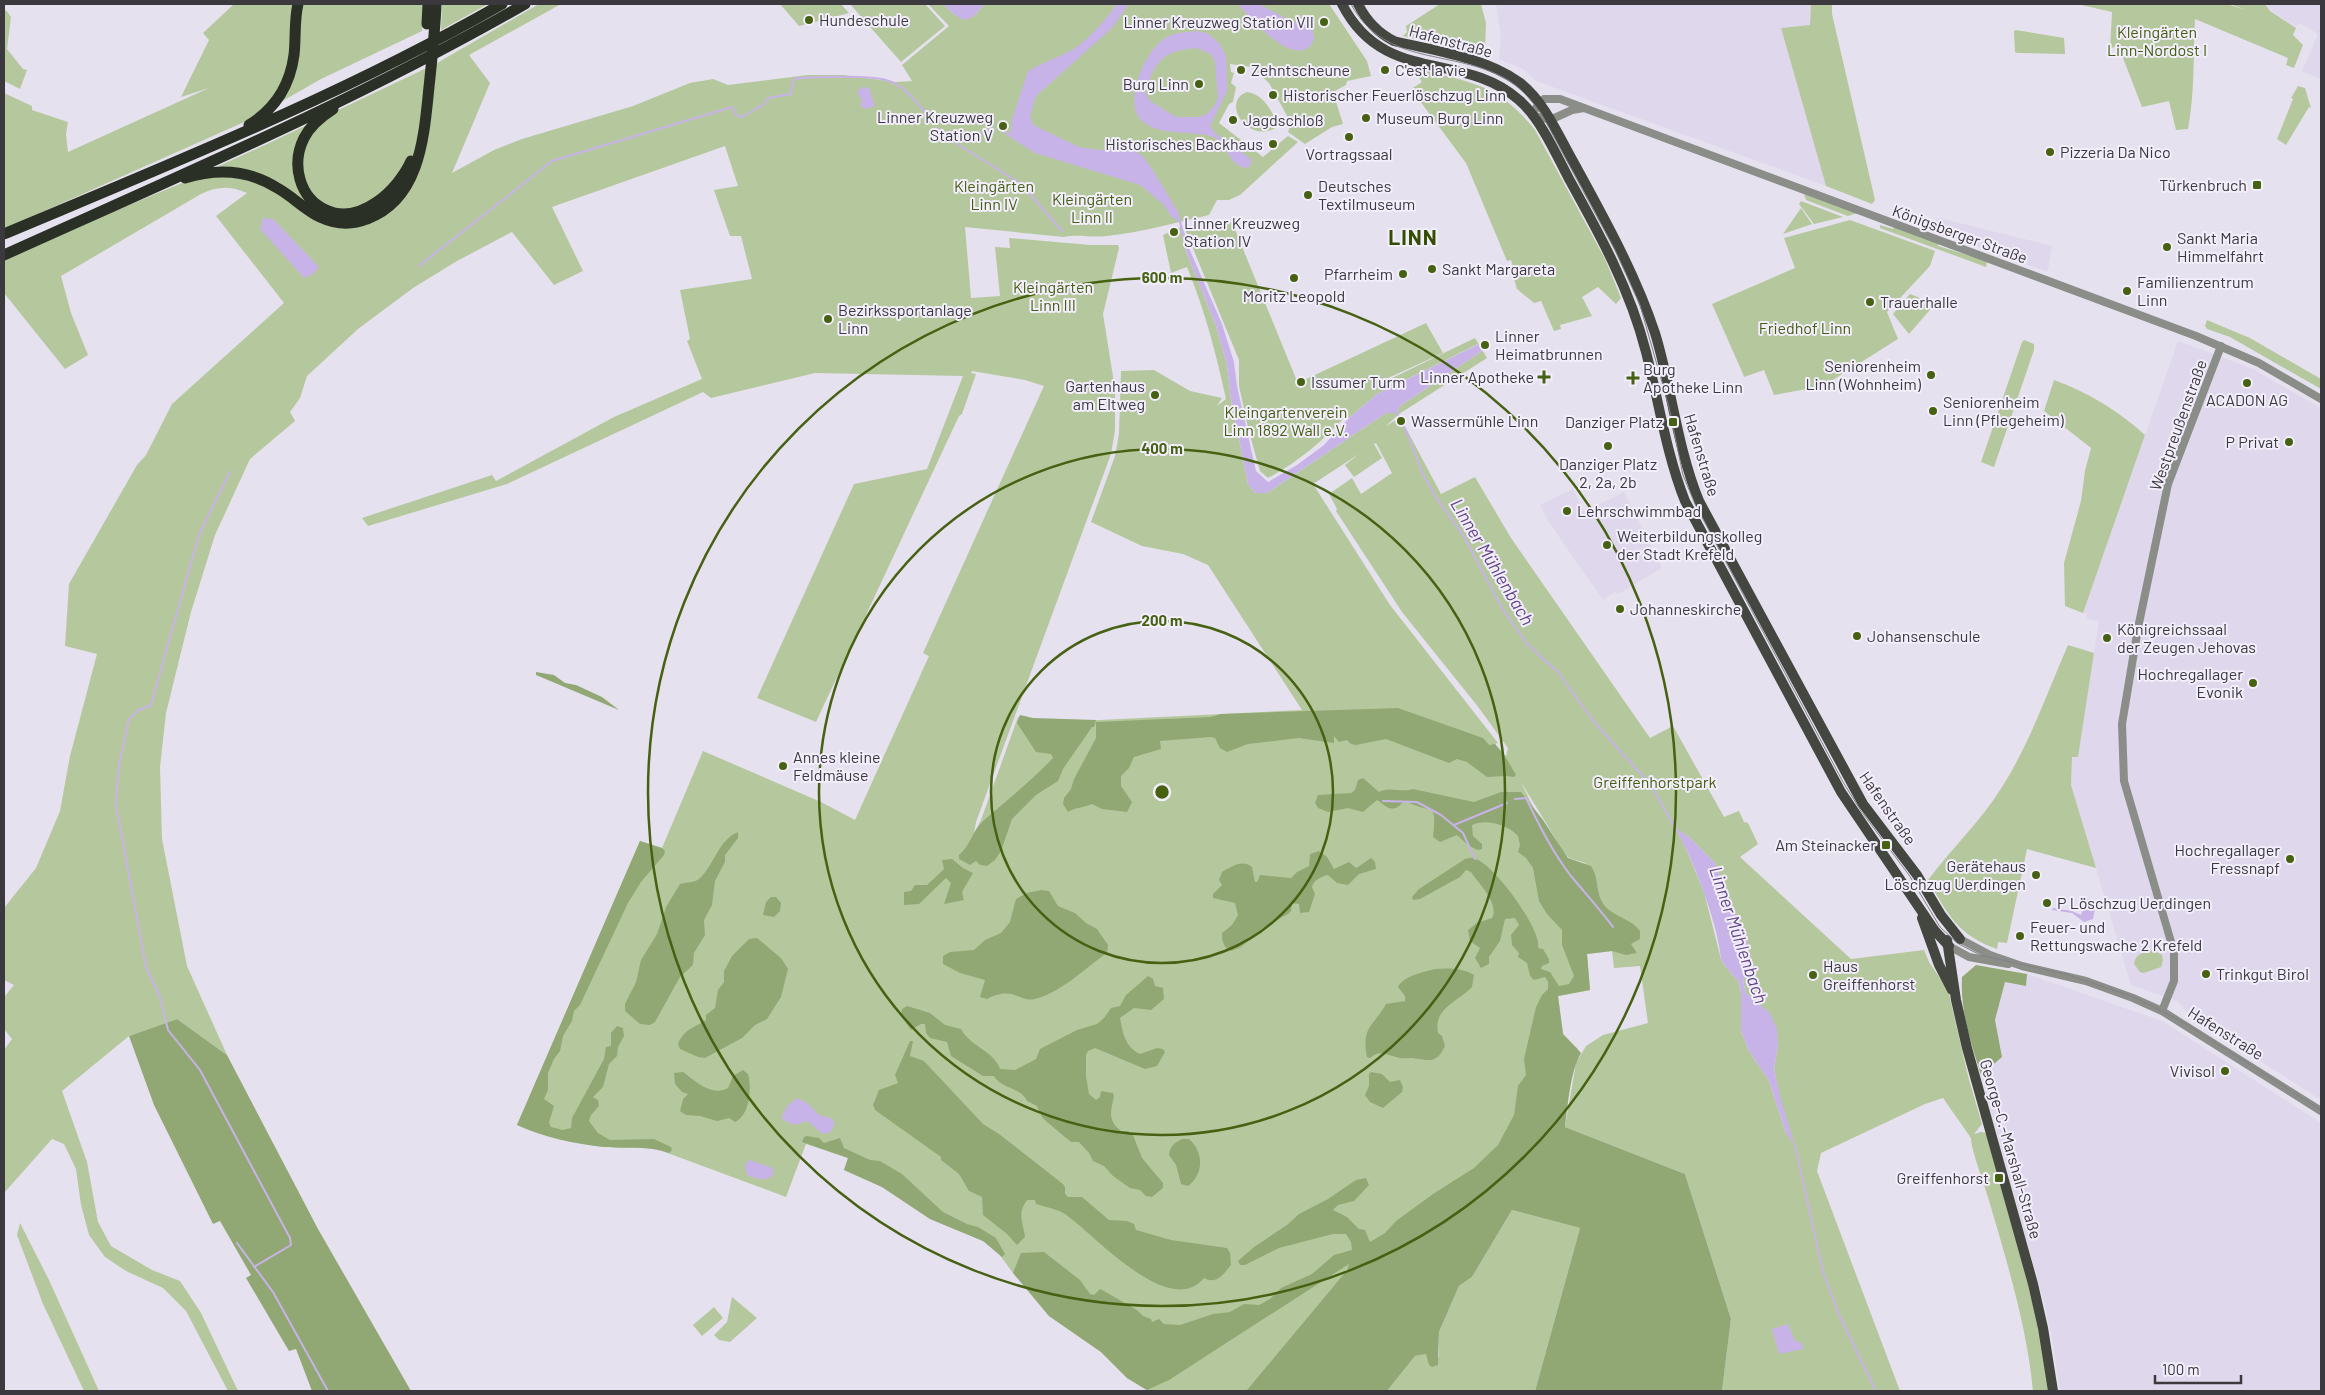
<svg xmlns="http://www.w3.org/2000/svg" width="2325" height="1395" font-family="Barlow,sans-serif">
<rect width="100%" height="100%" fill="#e6e1ee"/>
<!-- built -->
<path fill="#dfd7ec" d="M 1496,4 L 1811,4 L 1810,25 L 1781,28 L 1826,186 L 1536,81 L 1523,69 L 1499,59 L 1501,37 Z
M 2266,4 L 2321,4 L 2321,79 L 2302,71 L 2318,34 L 2299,23 L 2296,27 L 2270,10 Z
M 1939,218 L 2052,246 L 2048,270 L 2045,271 L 1934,230 L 1935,221 Z
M 2178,341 L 2251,368 L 2321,408 L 2321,1100 L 2189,1015 L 2178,1001 L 2131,985 L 2071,785 L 2072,757 L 2078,756 L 2099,621 L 2087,619 L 2087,614 L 2083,613 Z
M 1573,489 L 1584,512 L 1624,492 L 1662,568 L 1618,594 L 1616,591 L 1603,600 L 1548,521 L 1540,505 Z
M 2027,974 L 2162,1021 L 2321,1123 L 2321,1391 L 2060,1391 L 2052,1338 L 2042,1295 L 1981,1075 L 2002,1057 L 1995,1020 L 2005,982 L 2025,986 Z"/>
<!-- green -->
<path fill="#b5c89d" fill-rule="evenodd" d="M 234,4 L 423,4 L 422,31 L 321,79 L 251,119 L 4,229 L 4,93 L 32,106 L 32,110 L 68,122 L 66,134 L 68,152 L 209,88 L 181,97 L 209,40 L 203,33 Z
M 442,4 L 488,4 L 441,30 Z
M 539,4 L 561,4 L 469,55 L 490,83 L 452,173 L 494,150 L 522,139 L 633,106 L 690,83 L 713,79 L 728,85 L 808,75 L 843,75 L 896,82 L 912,81 L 902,65 L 949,26 L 928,4 L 943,4 L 956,16 L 973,17 L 985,4 L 1329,4 L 1367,61 L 1371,76 L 1347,81 L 1346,85 L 1333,92 L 1343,124 L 1332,127 L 1305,144 L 1288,132 L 1291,123 L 1269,83 L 1255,70 L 1251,67 L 1230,64 L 1231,72 L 1234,73 L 1231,83 L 1236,87 L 1233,102 L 1229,104 L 1219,123 L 1263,157 L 1288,136 L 1298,142 L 1240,195 L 1229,200 L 1217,200 L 1209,215 C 1175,223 1142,232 1107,236 C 1092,238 1079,234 1064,237 L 965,227 L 971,298 L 1000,296 L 995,247 L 1010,248 L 1009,238 L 1090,245 L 1118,245 L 1119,248 L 1103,314 L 1115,389 L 1115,430 L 1111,454 L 976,822 L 974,834 L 981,820 L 1018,717 L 1031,721 L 1080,721 L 1302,710 L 1208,565 L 1183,554 L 1142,546 L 1091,522 L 1115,456 L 1119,434 L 1121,371 L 1154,370 L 1190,391 L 1222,398 L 1217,406 L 1226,399 C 1216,353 1205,311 1187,267 L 1171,273 L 1163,235 L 1181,227 L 1185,249 L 1216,326 L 1227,365 L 1231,400 L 1248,484 L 1255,493 L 1267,493 L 1386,413 L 1397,413 L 1400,406 L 1482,351 L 1478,344 L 1377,394 L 1349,418 L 1346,416 C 1323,441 1298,462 1268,478 L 1260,471 L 1249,432 L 1239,386 L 1239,360 L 1185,229 L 1210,222 L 1232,222 L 1299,386 L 1305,383 L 1304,380 L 1426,323 L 1443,353 L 1388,378 L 1388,380 L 1475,338 L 1487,358 L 1399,414 L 1385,427 L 1400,417 L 1441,494 L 1475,477 L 1511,538 L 1650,738 L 1673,726 L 1724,817 L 1739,811 L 1744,822 L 1748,823 L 1758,844 L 1740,857 L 1851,959 L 1924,950 L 1929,962 L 1948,990 L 1968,1076 L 1982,1124 L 1974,1134 L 1981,1132 L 1986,1133 L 2033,1296 L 2050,1391 L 2033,1391 C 2027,1328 2008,1265 1990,1204 C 1987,1192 1970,1147 1971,1138 L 1943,1098 L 1925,1104 L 1821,1153 L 1817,1171 L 1900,1391 L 1722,1391 L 1731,1319 L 1685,1174 L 1565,1127 L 1576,1063 L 1586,1046 L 1603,1035 L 1648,1023 L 1640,966 L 1614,968 L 1612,951 L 1587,954 L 1590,990 L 1558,996 L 1563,1034 L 1578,1049 L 1565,1103 L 1347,1270 L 1246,1391 L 1148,1391 L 1127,1378 L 1101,1352 L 1049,1316 L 1013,1273 L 996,1250 L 983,1241 L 930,1219 L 882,1187 L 844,1170 L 848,1158 L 806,1144 L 786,1197 L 654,1148 L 603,1147 L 541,1134 L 517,1125 L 640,841 L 662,848 L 703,751 L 821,802 L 855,820 L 929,656 L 923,653 L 1044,386 L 1025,380 L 972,371 L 971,373 L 976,374 L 962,414 L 959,416 L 816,722 L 757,698 L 854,484 L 927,469 L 963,376 L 815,373 L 711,398 L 703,392 L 507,484 L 368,526 L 362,518 L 492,475 L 496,481 L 614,417 L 702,379 L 687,341 L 690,339 L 680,290 L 752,279 L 741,236 L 730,236 L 714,190 L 738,186 L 725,146 L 552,207 L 583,271 L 554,285 L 512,232 L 457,261 L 413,288 L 358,329 L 307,376 L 300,398 L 290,412 L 295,421 L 250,459 L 215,535 L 191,612 L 166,713 L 160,767 L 162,839 L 187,966 L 227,1055 L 177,1019 L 129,1036 L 62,1091 L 87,1162 L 98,1222 L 111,1246 L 152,1270 L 180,1281 L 201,1313 L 238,1391 L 228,1391 L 186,1311 L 163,1288 L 126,1271 L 105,1257 L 89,1235 L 81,1205 L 76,1169 L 64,1144 L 52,1139 L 4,1193 L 4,1050 L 12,1039 L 4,1029 L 4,997 L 14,985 L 4,980 L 4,908 L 36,868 L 60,811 L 70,756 L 97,654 L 65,646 L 69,584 L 137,465 L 146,455 L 172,404 L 284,303 L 216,216 L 247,193 C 230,186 218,186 201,194 L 61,276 L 71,313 L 88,355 L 65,369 L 4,293 L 4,257 L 182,183 L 267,144 L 437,63 ZM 1376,443 L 1392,473 L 1361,494 L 1352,478 L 1329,494 L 1337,509 L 1336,511 L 1402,612 L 1479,708 L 1508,748 L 1506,756 L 1495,744 L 1498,743 L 1390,605 L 1313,484 L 1359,454 L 1345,465 L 1354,477 L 1382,458 L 1374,444 ZM 1521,782 L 1563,851 L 1569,858 L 1585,863 L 1598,887 L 1597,893 C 1602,909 1619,919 1633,925 L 1634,941 L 1631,944 L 1540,821 ZM 1676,829 L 1689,837 L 1715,863 L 1730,905 L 1748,970 L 1743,981 L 1746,993 L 1758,1003 L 1778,1045 L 1774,1068 L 1786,1133 L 1769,1081 L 1749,1051 L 1741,1031 L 1741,992 L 1738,981 L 1725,966 L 1721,959 L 1704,892 L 1684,844 Z
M 780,4 L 841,4 L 849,13 L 799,26 Z
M 850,4 L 925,4 L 945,26 L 901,62 Z
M 1440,4 L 1481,4 L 1486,23 L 1485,50 L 1490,51 L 1490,55 L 1488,57 L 1403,36 L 1407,32 L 1406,26 Z
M 1811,4 L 1832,4 L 1832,14 L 1875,200 L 1872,204 L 1826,186 L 1781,28 L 1810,25 Z
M 2077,4 L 2227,4 L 2246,10 L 2230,4 L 2265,4 L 2270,11 L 2296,28 L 2293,35 L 2303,45 L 2294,68 L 2286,65 L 2288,58 L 2195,19 C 2193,56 2195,92 2188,129 L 2176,130 L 2169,101 L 2142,107 L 2118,45 L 2110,49 L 2112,12 Z
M 6,10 L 11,17 L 7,49 L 23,69 L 27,70 L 20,89 L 4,81 L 4,12 Z
M 2016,30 L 2064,38 L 2065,52 L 2065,54 L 2017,53 L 2015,52 L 2014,31 Z
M 1413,68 C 1468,82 1497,82 1535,130 L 1605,259 L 1621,298 L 1616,304 L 1598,287 L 1582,297 L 1592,316 L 1560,325 L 1561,329 L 1554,331 L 1541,301 L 1534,303 L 1517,289 L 1511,268 L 1513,267 L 1511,260 L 1507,261 L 1466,163 L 1411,89 L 1422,82 Z
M 2298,86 L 2305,88 L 2311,108 L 2309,107 L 2286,145 L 2277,139 L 2293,99 L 2291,98 Z
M 1247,92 C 1263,94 1272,110 1277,124 L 1274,129 C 1246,142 1221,101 1247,92 Z
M 1804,194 L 1857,213 L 1848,216 L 1806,200 Z
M 1801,201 L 1843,217 L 1814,224 L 1799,204 Z
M 1801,208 L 1812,224 L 1783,234 Z
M 1850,220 L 1935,251 L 1930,266 L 1887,312 L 1898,339 L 1823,386 L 1774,395 L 1764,370 L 1744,377 L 1743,374 L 1712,304 L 1795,268 L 1784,238 Z
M 1880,225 L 1893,229 L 1894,227 L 1939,243 L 1938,246 L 1987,261 L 1986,267 L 1880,228 Z
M 1910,294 L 1935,304 L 1909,334 L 1893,314 Z
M 2207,320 L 2250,338 L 2321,379 L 2321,389 L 2230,337 L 2207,329 L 2205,326 Z
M 2024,340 L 2034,344 L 2034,350 L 1994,467 L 1981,462 L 2022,342 Z
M 2054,380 C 2087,392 2119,411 2145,435 L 2083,613 L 2065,606 L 2064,563 L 2081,501 L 2085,471 L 2091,448 L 2044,411 Z
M 2068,645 L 2094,653 L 2078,757 L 2072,757 L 2071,785 L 2096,868 L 2027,849 L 2007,943 L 1998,942 L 1997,949 C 1957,935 1948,914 1928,880 C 1952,848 1981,821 2002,787 C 2030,743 2047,693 2068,645 Z
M 2153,950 L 2162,955 L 2163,961 L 2161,967 L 2144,973 L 2140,972 L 2134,964 C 2136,953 2143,953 2153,950 Z
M 1512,1210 L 1580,1228 L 1535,1391 L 1387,1391 L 1415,1356 L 1426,1354 L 1439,1357 L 1439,1332 L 1459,1286 L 1472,1277 Z
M 20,1223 L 49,1280 L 99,1391 L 84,1391 L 43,1304 L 17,1235 Z
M 732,1297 L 757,1318 L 730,1342 L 719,1340 L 714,1335 L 727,1322 Z
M 714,1307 L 723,1318 L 702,1336 L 693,1325 Z"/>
<!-- forest -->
<path fill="#92a874" d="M 536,672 L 554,675 L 565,683 L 576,685 L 602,697 L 619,710 L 536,675 Z
M 1398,708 L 1483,738 L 1489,745 L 1495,744 L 1505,756 L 1516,775 L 1514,777 L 1506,776 L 1487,777 L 1467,762 L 1457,759 L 1449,763 L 1386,739 L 1356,745 L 1351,744 L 1347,740 L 1339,742 L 1334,736 L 1334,743 L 1299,738 L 1248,744 L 1227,752 L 1220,748 L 1215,738 L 1211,737 L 1160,741 L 1161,749 L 1134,757 L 1129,768 L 1121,776 L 1121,786 L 1132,802 L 1127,812 L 1102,809 L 1092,804 C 1084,808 1075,807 1068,812 L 1063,804 L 1064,798 L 1071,789 L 1074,779 L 1096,738 L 1096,722 L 1210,717 L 1221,714 Z
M 1020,715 L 1033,718 L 1096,720 L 1094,727 L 1092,727 L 1063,769 L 1058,781 L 1036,795 L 1012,819 L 1001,851 L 995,860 L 987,866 L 980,865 L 976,861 L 970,865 L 959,859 L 959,855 C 970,846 973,830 983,821 C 1007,800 1031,781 1053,758 L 1051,754 L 1036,752 L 1017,723 Z
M 1363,778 L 1379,792 C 1390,786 1401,793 1413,789 L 1474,802 L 1501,792 L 1521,792 L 1543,820 L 1568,858 L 1591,866 C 1600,880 1595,894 1605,906 C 1614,917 1632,919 1640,931 L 1640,939 L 1631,944 L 1637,953 L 1626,955 L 1612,951 L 1587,954 L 1590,990 L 1558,996 L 1563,1034 L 1581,1053 C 1570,1072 1568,1105 1565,1127 L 1685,1174 L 1731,1319 L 1722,1391 L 1535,1391 L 1580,1228 L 1512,1210 L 1472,1277 L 1459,1286 L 1439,1332 L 1438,1365 L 1432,1367 L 1429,1365 L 1426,1354 L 1415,1356 L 1387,1391 L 1246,1391 L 1347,1270 L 1349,1264 L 1169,1380 L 1147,1390 L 1127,1378 L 1101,1352 L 1049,1316 L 1013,1273 L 1021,1253 L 1044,1252 L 1080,1280 L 1090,1294 L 1094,1295 L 1100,1289 L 1104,1291 L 1137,1310 L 1143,1316 L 1151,1319 L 1152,1322 L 1159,1319 L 1164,1324 L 1180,1325 L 1213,1314 L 1230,1312 L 1244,1304 L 1259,1305 L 1270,1299 L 1281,1288 L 1312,1274 L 1334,1255 L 1352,1250 L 1351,1242 L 1346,1234 L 1333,1234 L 1279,1248 L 1245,1265 L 1240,1265 L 1238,1261 L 1254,1247 L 1287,1225 L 1299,1214 L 1328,1199 L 1356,1180 L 1366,1178 L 1369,1185 L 1354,1201 L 1338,1205 L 1333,1210 L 1347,1217 L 1359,1229 L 1365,1230 L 1370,1242 L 1385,1233 L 1396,1221 L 1433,1194 L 1474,1168 L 1498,1145 L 1514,1115 L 1518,1086 L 1526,1075 L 1524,1059 L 1536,1007 L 1542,995 L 1548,989 L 1548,982 L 1545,977 L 1534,980 L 1530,976 L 1527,963 L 1518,957 L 1519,953 L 1512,945 L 1511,935 L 1519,925 L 1515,918 L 1505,919 L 1500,941 L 1489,957 L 1489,964 L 1481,968 L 1475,958 L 1480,948 L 1470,941 L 1468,930 L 1477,923 L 1492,918 C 1500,904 1478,883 1471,872 L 1466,870 L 1460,877 L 1420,899 L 1413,900 L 1412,897 L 1419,889 L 1465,859 C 1471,857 1475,858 1480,861 C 1498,871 1542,930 1538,948 L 1543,949 L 1549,959 L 1549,963 L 1542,966 L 1541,969 L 1550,972 L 1559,986 L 1569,984 L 1574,976 L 1562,945 L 1562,930 L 1547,914 L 1539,901 L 1533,868 L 1526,858 L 1518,852 L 1520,845 L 1518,836 C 1509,825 1485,818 1472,825 L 1473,836 L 1482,844 L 1482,849 L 1478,850 L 1469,846 L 1457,835 L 1440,842 L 1433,837 C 1437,798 1432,816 1406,801 C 1403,802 1401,804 1399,806 C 1390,813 1384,804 1377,800 L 1363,812 L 1348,808 L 1328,812 L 1318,808 L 1315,803 L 1318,795 L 1351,793 L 1355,790 L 1358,780 Z
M 738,832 L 738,838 L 725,855 L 725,862 L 715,881 L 712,905 L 704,920 L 705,935 L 694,953 L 693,965 L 680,977 L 655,1022 L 650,1025 L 640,1024 L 625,1011 L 625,1004 L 636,982 L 641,960 L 657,934 L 666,907 L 680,884 C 686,882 694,883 699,879 C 714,866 718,840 738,832 Z
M 640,841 L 662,848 L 665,851 L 664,855 L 641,882 L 628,903 L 580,1005 L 574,1011 L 572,1021 L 563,1036 L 560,1051 L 554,1059 L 548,1073 L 548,1090 L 544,1099 L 554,1106 L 549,1123 L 551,1127 L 563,1130 L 571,1128 L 572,1118 L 604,1059 L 606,1047 L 611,1046 L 611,1033 L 617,1026 L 623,1028 L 624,1036 L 618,1047 L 617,1056 L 609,1064 L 603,1087 L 593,1097 L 598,1100 L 599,1106 L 591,1115 L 589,1121 L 598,1133 L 610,1140 L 654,1139 L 671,1147 L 672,1150 L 669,1153 C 647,1145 626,1149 604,1147 C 576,1144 542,1137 517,1125 Z
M 1319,851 L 1327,857 L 1334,869 L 1349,862 L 1356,868 L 1358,867 L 1371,858 L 1375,862 L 1376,869 L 1359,874 L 1348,885 L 1337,883 L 1328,875 C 1321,876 1313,881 1312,887 L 1315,894 L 1309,912 L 1300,913 L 1299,904 L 1292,903 L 1291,911 L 1288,914 L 1264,927 L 1241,947 L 1231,951 C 1223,947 1222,941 1222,933 L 1232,925 L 1238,915 L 1235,903 L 1213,898 L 1213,894 L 1222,885 L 1219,880 L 1222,872 C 1231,867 1242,859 1252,867 L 1255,882 L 1257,882 L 1260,875 L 1291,878 L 1297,872 L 1309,866 L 1310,854 Z
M 952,859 L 963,868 L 973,873 L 962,892 L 964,900 L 944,904 L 951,883 L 946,878 L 919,904 L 904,905 L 904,892 L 911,891 L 915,885 L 927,885 L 944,869 L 942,860 Z
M 1041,890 L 1049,891 L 1058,906 L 1075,913 L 1086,923 L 1097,929 L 1108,945 L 1107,953 C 1084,969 1062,992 1035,999 C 1019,1003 1014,985 987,999 L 980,997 L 985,980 L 960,973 L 943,964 L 943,956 L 950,952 L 974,950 L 985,940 L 1001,933 L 1010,922 L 1016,899 L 1027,893 Z
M 771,897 L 776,897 L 781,903 L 780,911 L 774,917 L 763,915 L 766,902 Z
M 757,938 L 781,958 L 788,969 L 781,997 L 767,1019 L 755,1025 L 742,1038 L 705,1058 L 698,1057 L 680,1049 L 678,1044 C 684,1029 694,1028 706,1020 L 706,1015 L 715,1008 L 718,990 L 724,982 L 724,971 L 732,956 L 749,939 Z
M 1976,965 L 2027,974 L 2026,986 L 2005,982 L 1995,1020 L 2002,1057 L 1981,1075 C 1971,1043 1960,1011 1962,977 Z
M 1435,969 C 1447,968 1463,968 1474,975 L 1472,987 C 1458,1002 1433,1008 1438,1033 L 1442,1036 L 1445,1046 C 1436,1065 1429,1060 1412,1058 C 1406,1058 1401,1059 1396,1057 C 1384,1054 1380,1050 1370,1058 L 1367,1057 C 1361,1027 1373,1027 1386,1004 L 1405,1001 L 1405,996 L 1398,987 C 1403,976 1424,972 1435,969 Z
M 1148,976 L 1153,979 L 1155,986 L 1163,988 L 1164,999 L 1151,1010 L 1134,1008 L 1120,1018 C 1123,1033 1125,1047 1140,1054 L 1157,1048 L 1163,1049 L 1165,1052 L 1157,1066 L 1145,1069 L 1095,1048 L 1088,1051 L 1086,1055 L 1086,1076 L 1089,1094 L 1096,1100 L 1100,1097 L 1101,1091 L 1113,1093 L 1114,1096 C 1111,1111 1107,1120 1121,1131 L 1128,1131 L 1133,1135 L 1142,1158 L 1163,1183 L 1163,1188 L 1152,1197 L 1146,1196 L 1140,1190 L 1130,1188 L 1113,1176 L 1104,1166 L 1093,1161 L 1089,1153 L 1079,1142 L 1071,1142 L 1047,1122 L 1042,1117 L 1037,1106 L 1027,1101 C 1021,1087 1001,1089 994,1076 L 983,1076 L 951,1056 L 947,1042 L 930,1038 L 926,1033 L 925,1024 L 921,1024 L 911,1030 L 901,1016 L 902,1009 L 907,1006 L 930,1013 L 945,1025 L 961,1029 C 971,1047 994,1051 1000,1069 L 1015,1070 L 1036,1059 L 1040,1049 L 1077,1030 L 1097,1024 L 1104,1018 L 1111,1008 L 1120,1006 L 1126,995 Z
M 177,1019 L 227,1055 L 318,1229 L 411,1391 L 312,1391 L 296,1349 L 289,1351 L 246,1278 L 251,1275 L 220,1221 L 213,1224 L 154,1105 L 129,1036 Z
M 910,1041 L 913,1041 L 910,1056 L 924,1061 L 983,1124 L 999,1134 L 1063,1184 L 1065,1187 L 1065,1194 L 1068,1197 L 1082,1197 L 1109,1220 L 1127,1221 L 1134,1224 L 1136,1230 L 1171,1240 L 1227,1248 L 1230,1253 L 1231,1265 C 1223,1275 1216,1285 1204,1278 C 1169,1320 1094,1234 1065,1214 C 1057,1209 1046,1207 1036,1204 L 1035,1200 L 1027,1200 C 1017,1214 1023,1222 1025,1237 L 1017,1245 L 1007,1234 L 983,1215 L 982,1197 L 969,1191 L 959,1174 L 941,1160 L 941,1157 L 875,1110 L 873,1105 L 879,1090 L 898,1083 L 895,1075 Z
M 743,1070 L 748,1074 C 752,1088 750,1115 735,1122 L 729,1118 L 717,1121 L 700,1116 L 686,1115 L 680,1111 L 683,1099 L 688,1094 L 682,1092 L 675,1084 L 674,1073 L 683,1072 C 695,1081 712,1097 728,1088 L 733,1076 Z
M 1371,1072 L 1382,1074 L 1390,1082 L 1400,1080 L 1403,1087 L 1402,1092 L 1383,1108 L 1370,1102 L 1365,1095 L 1369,1086 L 1369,1074 Z
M 807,1136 L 819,1138 L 824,1143 L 840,1138 L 844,1148 L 870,1160 L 880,1161 L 902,1174 L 943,1212 L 967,1224 L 978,1227 L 996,1238 L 1005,1254 L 1002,1257 L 983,1241 L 930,1219 L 882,1187 L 844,1170 L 848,1158 L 802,1142 L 804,1137 Z
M 1182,1139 L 1189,1139 C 1204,1152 1204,1174 1188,1186 L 1181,1184 L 1176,1165 L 1169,1155 C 1170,1146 1174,1143 1182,1139 Z"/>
<!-- water -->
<path fill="#c8b3e9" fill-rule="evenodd" d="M 943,4 L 985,4 L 973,17 L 964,20 L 956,16 Z
M 1117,4 L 1129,4 L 1112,28 L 1036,96 L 1030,116 L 1033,125 L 1079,147 L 1098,150 L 1127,148 L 1142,155 L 1154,172 L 1178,212 L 1189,248 L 1222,324 L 1234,362 L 1237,386 L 1256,471 L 1268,482 L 1297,465 L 1324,445 L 1349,418 L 1377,394 L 1479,344 L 1482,351 L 1400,406 L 1397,413 L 1386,413 L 1267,493 L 1255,493 L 1248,484 L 1231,400 L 1227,365 L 1216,326 L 1185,249 L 1179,222 L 1171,216 L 1163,204 L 1140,185 L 1035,153 L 994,127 L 969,141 C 985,130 990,122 1008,134 L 1011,130 L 1012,119 L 1028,71 C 1042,63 1056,58 1070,51 C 1085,44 1108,17 1117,4 Z
M 1238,4 L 1259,4 L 1293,22 L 1309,24 C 1313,31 1317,38 1311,45 C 1292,67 1249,17 1238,4 Z
M 1199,31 L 1208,34 L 1219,43 L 1226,56 L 1227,91 L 1210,126 L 1215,133 L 1251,159 L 1251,165 L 1247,168 C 1230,166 1229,150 1218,140 C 1204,128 1162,139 1142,121 C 1121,102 1147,45 1169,36 C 1178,32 1189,32 1199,31 ZM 1196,48 L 1211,54 L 1215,62 L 1218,98 L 1214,106 L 1207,114 L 1199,117 L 1176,117 L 1150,101 L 1145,93 C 1155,61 1162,51 1196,48 Z
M 862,87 L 869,88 L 875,106 L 866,109 L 860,106 L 862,100 L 857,92 Z
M 263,218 L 273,219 L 319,267 L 313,274 L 304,278 L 260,229 Z
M 1675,828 L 1689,837 L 1715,863 L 1730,905 L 1744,930 L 1748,942 L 1748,970 L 1743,981 L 1746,993 L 1770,1013 L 1777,1029 L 1778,1045 L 1774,1069 L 1781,1100 L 1795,1146 L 1786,1133 L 1769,1081 L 1749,1051 L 1741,1031 L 1741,992 L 1738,981 L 1725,966 L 1721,959 C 1718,924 1693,858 1675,828 Z
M 2087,899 L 2090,899 L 2095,908 L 2093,919 L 2084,922 L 2072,913 L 2052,910 L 2053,908 L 2072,911 L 2081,915 Z
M 797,1098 L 807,1103 L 819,1115 L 833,1119 L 834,1124 L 831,1132 L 823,1134 L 807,1121 L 795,1125 L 783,1120 L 782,1117 L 787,1106 Z
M 749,1160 L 773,1168 L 773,1175 C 766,1182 756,1179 747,1175 L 745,1165 Z
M 1788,1324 L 1795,1341 L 1802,1343 L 1803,1349 L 1779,1354 L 1772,1329 Z"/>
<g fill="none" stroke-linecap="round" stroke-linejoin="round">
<!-- stream -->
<path stroke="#c8b3e9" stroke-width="2" d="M 937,128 L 959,145 L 1021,184 L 1062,231
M 419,266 L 552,161 L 732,107 L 736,115 L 742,117 L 764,104 L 768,98 L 791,94 L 793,80 L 799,78 C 819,77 876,74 892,82 C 910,91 921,108 934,123
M 1397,413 L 1408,435 L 1423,474 L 1435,496 L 1463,535 L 1502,608 L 1527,644 L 1558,672 L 1594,722 L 1650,784 L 1676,829
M 230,472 L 199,535 L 151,705 L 139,710 L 129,719 L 119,766 L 116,805 L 146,967 L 160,997 L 168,1030 L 200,1070 L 290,1238 L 291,1245 L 254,1267
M 1515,799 L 1526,798 C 1539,825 1553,853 1571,876 C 1585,893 1600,909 1613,927
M 1383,801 L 1417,802 L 1441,815 L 1463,833 L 1475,859
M 1454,825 L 1507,803
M 1795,1145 L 1823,1272 L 1840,1317 L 1876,1391
M 237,1243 L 273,1292 L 328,1391"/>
<!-- minor -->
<path stroke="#8a8d88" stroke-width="8" d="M 1584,108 L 1572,110 L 1550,120 L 1532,115 L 1536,108 L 1544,99 L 1560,99 L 2196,336 L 2259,363 L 2321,399
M 1960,939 L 1990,955 L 2022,966 L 2086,981 L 2133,998 L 2162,1011 L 2321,1111
M 1949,946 L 1969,957 L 2008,964
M 2162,1011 L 2174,981 L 2174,952 L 2124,781 L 2122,724 L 2138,628 L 2168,484 L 2221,346"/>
<!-- major -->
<path stroke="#43473f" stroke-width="10" d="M 1342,4 C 1384,86 1463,50 1519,100 C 1540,118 1556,154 1569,179 C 1600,235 1630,289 1646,352 C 1659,402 1666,453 1685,501 L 1841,792 L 1935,931 L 1949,946
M 1358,4 C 1366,20 1378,33 1394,41 C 1435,51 1484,57 1519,82 C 1545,102 1558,135 1574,163 C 1604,218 1635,273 1655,333 C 1672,389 1677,447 1699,501 L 1863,804 L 1917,875 L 1941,915 L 1960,939
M 1922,918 L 1939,965 L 1952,990
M 1947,940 L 1956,1000 L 1967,1048 L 2033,1284 L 2043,1328 L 2053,1391"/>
<!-- highway -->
<path stroke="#2b3026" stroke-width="11" d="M 427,24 L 428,4
M 333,109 C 322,116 310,126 304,138 C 291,164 299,198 326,210 C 360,226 398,190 411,161
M 249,125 C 275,109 290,85 294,55 C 296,37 294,21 298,4
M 185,178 C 218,168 250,170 279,189 C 293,197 305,210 320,217 C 335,224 352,225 367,219 C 421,199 424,135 429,87 C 432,59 435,31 436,4
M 4,234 C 173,163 343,95 502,4
M 4,255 C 179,176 358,100 525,4"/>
<!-- tram -->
<path stroke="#838088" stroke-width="1" d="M 1351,4 C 1385,68 1454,48 1508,80 C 1522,89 1531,100 1541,113 L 1615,250 L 1640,305 L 1669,407 L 1683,475 L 1695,504 L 1843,782 L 1861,811 L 1909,875 L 1940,927 L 1957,943 L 1980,955 L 2065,974 L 2134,997 L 2183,1022 L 2321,1110"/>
</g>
<!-- distance rings -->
<g fill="none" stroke="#466112" stroke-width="2.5">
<circle cx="1162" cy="792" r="171"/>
<circle cx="1162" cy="792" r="343"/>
<circle cx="1162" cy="792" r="514"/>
</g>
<!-- markers -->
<g fill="#466112" stroke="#f3eefb" stroke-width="2">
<circle cx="809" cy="20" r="5"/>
<circle cx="1324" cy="22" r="5"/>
<circle cx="1241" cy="70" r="5"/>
<circle cx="1385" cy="70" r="5"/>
<circle cx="1199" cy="84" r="5"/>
<circle cx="1273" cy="95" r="5"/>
<circle cx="1366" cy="118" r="5"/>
<circle cx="1233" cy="120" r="5"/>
<circle cx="1003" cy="126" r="5"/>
<circle cx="1349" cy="137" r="5"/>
<circle cx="1273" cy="144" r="5"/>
<circle cx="2050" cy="152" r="5"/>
<rect x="2252" y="180" width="10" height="10" rx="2.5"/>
<circle cx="1308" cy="195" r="5"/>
<circle cx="1174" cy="232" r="5"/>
<circle cx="2167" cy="247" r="5"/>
<circle cx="1432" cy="269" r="5"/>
<circle cx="1403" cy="274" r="5"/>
<circle cx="1294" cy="278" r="5"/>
<circle cx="2127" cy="291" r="5"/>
<circle cx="1870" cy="302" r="5"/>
<circle cx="828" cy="319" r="5"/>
<circle cx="1485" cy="345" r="5"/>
<circle cx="1931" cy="375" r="5"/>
<path d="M1541.5 369.5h5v5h5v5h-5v5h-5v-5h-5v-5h5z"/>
<path d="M1630.5 370.5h5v5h5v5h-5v5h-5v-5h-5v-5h5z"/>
<circle cx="1301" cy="382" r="5"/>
<circle cx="2247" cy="383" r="5"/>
<circle cx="1155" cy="395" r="5"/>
<circle cx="1933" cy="411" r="5"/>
<circle cx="1401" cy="421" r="5"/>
<rect x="1668" y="417" width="10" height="10" rx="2.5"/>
<circle cx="2289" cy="442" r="5"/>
<circle cx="1608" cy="446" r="5"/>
<circle cx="1567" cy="511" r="5"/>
<circle cx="1607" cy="545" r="5"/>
<circle cx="1620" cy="609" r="5"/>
<circle cx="1857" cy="636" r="5"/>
<circle cx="2107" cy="638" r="5"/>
<circle cx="2253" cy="683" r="5"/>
<circle cx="783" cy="766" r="5"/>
<rect x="1881" y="840" width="10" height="10" rx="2.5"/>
<circle cx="2290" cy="859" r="5"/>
<circle cx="2036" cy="875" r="5"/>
<circle cx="2047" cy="903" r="5"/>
<circle cx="2020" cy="936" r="5"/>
<circle cx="2206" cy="974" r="5"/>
<circle cx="1813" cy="975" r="5"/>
<circle cx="2225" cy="1071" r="5"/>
<rect x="1994" y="1173" width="10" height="10" rx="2.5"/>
</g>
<g text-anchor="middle" stroke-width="4" stroke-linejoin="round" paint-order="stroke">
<!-- poi labels -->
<g font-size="16" fill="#3b393e" stroke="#f3eefb" text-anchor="start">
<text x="819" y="26">Hundeschule</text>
<text x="1314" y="28" text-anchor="end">Linner Kreuzweg Station VII</text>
<text x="1251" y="76">Zehntscheune</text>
<text x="1395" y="76">C'est la vie</text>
<text x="1189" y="90" text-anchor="end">Burg Linn</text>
<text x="1283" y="101">Historischer Feuerlöschzug Linn</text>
<text x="993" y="123" text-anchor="end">Linner Kreuzweg<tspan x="993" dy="18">Station V</tspan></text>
<text x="1376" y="124">Museum Burg Linn</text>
<text x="1243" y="126">Jagdschloß</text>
<text x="1263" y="150" text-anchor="end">Historisches Backhaus</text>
<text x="2060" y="158">Pizzeria Da Nico</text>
<text x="1349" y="160" text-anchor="middle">Vortragssaal</text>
<text x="2247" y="191" text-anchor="end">Türkenbruch</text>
<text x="1318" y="192">Deutsches<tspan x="1318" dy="18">Textilmuseum</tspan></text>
<text x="1184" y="229">Linner Kreuzweg<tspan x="1184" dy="18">Station IV</tspan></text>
<text x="2177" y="244">Sankt Maria<tspan x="2177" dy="18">Himmelfahrt</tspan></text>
<text x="1442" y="275">Sankt Margareta</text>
<text x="1393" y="280" text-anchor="end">Pfarrheim</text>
<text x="2137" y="288">Familienzentrum<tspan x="2137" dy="18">Linn</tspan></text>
<text x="1294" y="302" text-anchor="middle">Moritz Leopold</text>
<text x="1880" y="308">Trauerhalle</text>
<text x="838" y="316">Bezirkssportanlage<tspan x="838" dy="18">Linn</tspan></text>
<text x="1495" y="342">Linner<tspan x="1495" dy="18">Heimatbrunnen</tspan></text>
<text x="1921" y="372" text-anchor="end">Seniorenheim<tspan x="1921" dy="18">Linn (Wohnheim)</tspan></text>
<text x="1643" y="375">Burg<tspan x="1643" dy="18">Apotheke Linn</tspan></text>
<text x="1534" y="383" text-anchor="end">Linner Apotheke</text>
<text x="1311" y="388">Issumer Turm</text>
<text x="1145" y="392" text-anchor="end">Gartenhaus<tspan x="1145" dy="18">am Eltweg</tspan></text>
<text x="2247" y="406" text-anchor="middle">ACADON AG</text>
<text x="1943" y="408">Seniorenheim<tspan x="1943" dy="18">Linn (Pflegeheim)</tspan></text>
<text x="1411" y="427">Wassermühle Linn</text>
<text x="1663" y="428" text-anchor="end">Danziger Platz</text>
<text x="2279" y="448" text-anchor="end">P Privat</text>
<text x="1608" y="470" text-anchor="middle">Danziger Platz<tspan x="1608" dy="18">2, 2a, 2b</tspan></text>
<text x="1577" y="517">Lehrschwimmbad</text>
<text x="1617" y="542">Weiterbildungskolleg<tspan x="1617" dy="18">der Stadt Krefeld</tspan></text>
<text x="1630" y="615">Johanneskirche</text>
<text x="2117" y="635">Königreichssaal<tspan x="2117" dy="18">der Zeugen Jehovas</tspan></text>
<text x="1867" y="642">Johansenschule</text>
<text x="2243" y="680" text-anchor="end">Hochregallager<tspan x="2243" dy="18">Evonik</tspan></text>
<text x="793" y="763">Annes kleine<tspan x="793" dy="18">Feldmäuse</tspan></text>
<text x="1876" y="851" text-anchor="end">Am Steinacker</text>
<text x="2280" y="856" text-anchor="end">Hochregallager<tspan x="2280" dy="18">Fressnapf</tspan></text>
<text x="2026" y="872" text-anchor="end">Gerätehaus<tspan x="2026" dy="18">Löschzug Uerdingen</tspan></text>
<text x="2057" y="909">P Löschzug Uerdingen</text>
<text x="2030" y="933">Feuer- und<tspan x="2030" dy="18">Rettungswache 2 Krefeld</tspan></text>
<text x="1823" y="972">Haus<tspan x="1823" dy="18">Greiffenhorst</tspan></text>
<text x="2216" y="980">Trinkgut Birol</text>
<text x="2215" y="1077" text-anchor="end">Vivisol</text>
<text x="1989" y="1184" text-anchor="end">Greiffenhorst</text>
</g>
<!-- park labels -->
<g font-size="16" fill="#445f10" stroke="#f3eefb">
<text x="2157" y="38">Kleingärten<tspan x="2157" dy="18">Linn-Nordost I</tspan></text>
<text x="994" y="192">Kleingärten<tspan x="994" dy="18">Linn IV</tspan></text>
<text x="1092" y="205">Kleingärten<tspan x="1092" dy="18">Linn II</tspan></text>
<text x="1053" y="293">Kleingärten<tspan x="1053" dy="18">Linn III</tspan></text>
<text x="1805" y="334">Friedhof Linn</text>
<text x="1286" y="418">Kleingartenverein<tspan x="1286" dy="18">Linn 1892 Wall e.V.</tspan></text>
<text x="1655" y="788">Greiffenhorstpark</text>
</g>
<!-- street labels -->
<g font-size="16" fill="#3b393e" stroke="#f3eefb">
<text transform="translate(1451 41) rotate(15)" y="6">Hafenstraße</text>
<text transform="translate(1960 234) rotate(20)" y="6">Königsberger Straße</text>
<text transform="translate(2178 425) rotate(-70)" y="6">Westpreußenstraße</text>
<text transform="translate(1702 455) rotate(73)" y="6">Hafenstraße</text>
<text transform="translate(1888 808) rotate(55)" y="6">Hafenstraße</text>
<text transform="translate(2226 1033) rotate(32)" y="6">Hafenstraße</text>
<text transform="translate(2011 1149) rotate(74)" y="6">George-C.-Marshall-Straße</text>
</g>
<!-- water labels -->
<g font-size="18" font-style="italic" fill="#614586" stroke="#f3eefb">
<text transform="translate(1492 562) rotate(59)" y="6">Linner Mühlenbach</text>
<text transform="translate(1738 935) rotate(71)" y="6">Linner Mühlenbach</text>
</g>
<!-- district labels -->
<g font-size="21" font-weight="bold" letter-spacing="1" fill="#354d01" stroke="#f3eefb">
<text x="1413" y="245">LINN</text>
</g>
</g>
<circle cx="1162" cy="792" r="8" fill="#466112" stroke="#f3eefb" stroke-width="2.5"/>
<g font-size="15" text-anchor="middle" font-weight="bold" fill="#466112" stroke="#f3eefb" stroke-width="4" stroke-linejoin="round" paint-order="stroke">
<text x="1162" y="283">600 m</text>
<text x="1162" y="454">400 m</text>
<text x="1162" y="626">200 m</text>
</g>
<!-- border -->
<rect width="2325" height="1395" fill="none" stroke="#3b393e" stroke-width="10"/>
<!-- scale -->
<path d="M2155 1375v8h86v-8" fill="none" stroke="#3b393e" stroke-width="2.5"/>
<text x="2162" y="1375" font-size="15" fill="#3b393e" stroke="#f3eefb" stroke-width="4" paint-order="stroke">100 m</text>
</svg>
